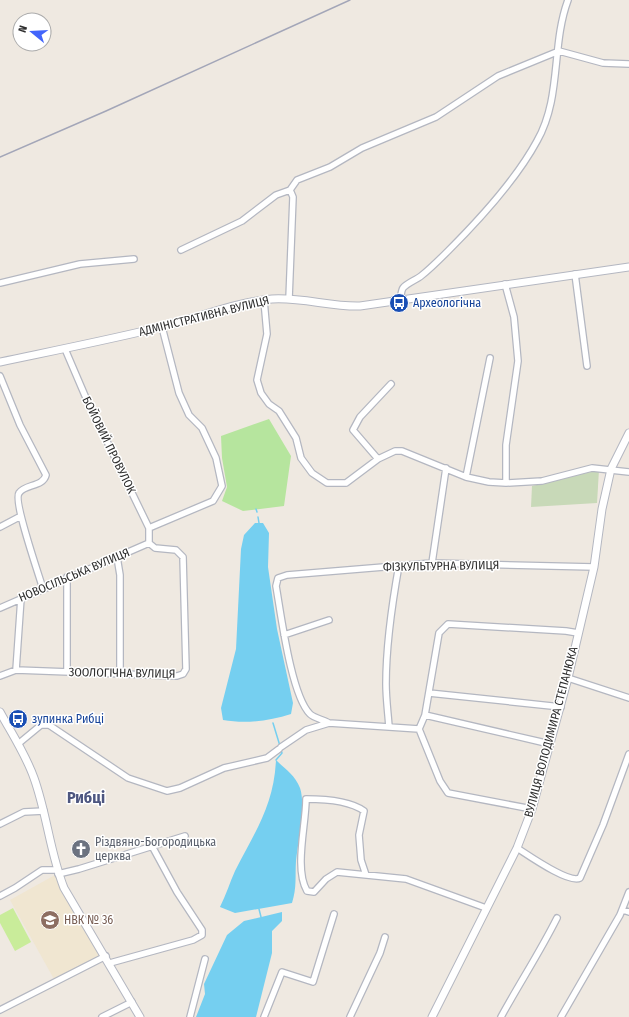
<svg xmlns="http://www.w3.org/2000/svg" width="629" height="1017" font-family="'Fira Sans Condensed',sans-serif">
<rect width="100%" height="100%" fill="#efe9e1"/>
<!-- education -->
<path fill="#f0e6d1" d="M 55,875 L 99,956 L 55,981 L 10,900 Z"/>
<!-- green -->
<path fill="#b6e59e" d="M 269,419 L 291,456 L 284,506 L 243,511 L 222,501 L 227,487 L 222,458 L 221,436 Z"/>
<!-- cemetery -->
<path fill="#c8d9b8" d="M 599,470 L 597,503 L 531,507 L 532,486 Z"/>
<!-- pitch -->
<path fill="#c9ec9a" d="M 13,908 L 31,942 L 15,951 L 0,923 L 0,915 Z"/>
<!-- water -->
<path fill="#75cff0" d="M 255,523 L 263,523 L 269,533 L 268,567 L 277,629 L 293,703 L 291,714 C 269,721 246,724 223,720 L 221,708 L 236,649 L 241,549 L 244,535 Z
M 276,760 C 285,769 295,775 300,788 C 306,805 298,842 296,861 C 295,877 297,887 292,903 L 235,913 L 220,907 C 226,895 230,882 235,871 C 255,832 274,805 276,760 Z
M 282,912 L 282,921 L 272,931 L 272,953 L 256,1017 L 196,1017 L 205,994 L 204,984 L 227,935 L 244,921 Z"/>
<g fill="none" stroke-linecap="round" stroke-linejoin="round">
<!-- stream -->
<path stroke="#75cff0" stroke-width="1.5" d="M 256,509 L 257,512
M 258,517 L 259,523
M 273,723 L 280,746
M 276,760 L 282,753 L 281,750
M 259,909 L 261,917"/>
<defs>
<path id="minor" d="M 181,250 L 242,221 L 276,195 L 290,190
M 575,274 L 587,366
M 0,283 L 80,264 L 134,259
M 505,284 L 514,317 L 518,361 L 506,445 L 506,483
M 289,299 L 293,197 L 290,190 L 297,180 L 330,167 L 362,148 L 436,117 L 498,76 L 559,51 L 603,63 L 629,64
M 264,300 L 267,334 L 257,380 L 261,393 L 269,404 L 279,411 L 296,438 L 301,458 L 312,473 L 327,483 L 346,483 L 378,459 L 395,451 L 402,451 L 466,477 L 489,482 L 506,483 L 542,481 L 592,468 L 629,472
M 400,300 C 401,297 401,291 403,288 C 407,283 416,280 421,276 C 430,269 439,260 448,251 C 478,221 517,178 537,141 C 562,97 551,46 568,0
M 65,349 L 86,398 L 149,528 L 149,543
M 0,376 L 20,425 L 46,475 C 43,487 25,484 19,493 C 13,501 39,575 43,589
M 378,459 L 353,430 L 360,417 L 391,384
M 466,477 L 490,358
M 0,527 L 21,516
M 149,528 L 213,501 L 222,486 L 216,458 L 202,428 L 189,415 L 179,393 L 162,327
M 117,557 L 120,575 L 120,674
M 432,563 L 446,468
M 0,608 L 149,543
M 284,635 L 329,620
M 16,670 L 21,598
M 67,672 L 67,577
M 0,676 L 16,670 L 177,676 L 183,674 L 186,669 L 183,557 L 176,550 L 155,548 L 149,543
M 568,678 L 629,698
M 429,693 L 561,707
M 425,715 L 550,744
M 329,723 C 324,720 314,718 310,714 C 291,695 281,614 276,586 L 278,578 L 287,575 L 432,563 L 594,567
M 389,727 C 388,713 386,698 386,684 C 386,644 392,604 399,565
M 419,729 L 425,715 L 439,633 L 448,624 L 566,631 L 578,633
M 18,744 L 41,725 L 49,725 L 128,778 L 167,791 L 180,788 L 224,768 L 267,758 L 279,749
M 281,747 L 306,730 L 329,723 L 419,729 L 440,781 L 448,793 L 532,809
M 0,824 L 24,812 L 44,811
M 517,848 C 528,855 569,884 580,878 L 603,825 L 629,754
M 58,874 L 79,869 L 185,836
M 366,875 L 361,860 L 359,835 L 364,811 C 349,800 324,799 306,799 C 306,825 294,869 307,891 L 314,892 L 326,879 L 337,872 L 406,879 L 486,908
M 0,896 L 15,888 L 42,870 L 57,870
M 623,910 L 629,912
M 110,963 L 193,940 L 202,935 L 202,930 L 177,892 L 152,846
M 0,1010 L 106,956
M 102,1017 L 132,1002
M 190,1017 L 205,959
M 264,1017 L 282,972 L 313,982 L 334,914
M 350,1017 L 380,953 L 385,937
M 501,1017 C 519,984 540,952 557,918
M 561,1017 L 620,915 L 629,892"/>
<path id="tertiary" d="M 0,362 C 57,350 113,339 169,325 C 203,316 237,302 272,299 C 302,297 331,307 360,306 L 629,267
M 0,712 C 12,734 26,755 34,778 C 47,814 50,853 64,888 L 140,1017
M 432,1017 L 517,848 L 532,809 L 568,678 L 594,567 L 602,509 L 611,469 L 629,433"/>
</defs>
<!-- minor casing -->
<use href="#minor" stroke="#b4b7c1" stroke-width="8"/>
<!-- tertiary casing -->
<use href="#tertiary" stroke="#b4b7c1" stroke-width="9"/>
<!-- minor -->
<use href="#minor" stroke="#fff" stroke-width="5.5"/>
<!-- tertiary -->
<use href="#tertiary" stroke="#fff" stroke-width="7"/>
<!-- rail -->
<path stroke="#a3a6b8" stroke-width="1.5" d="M 0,157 L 106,111 L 350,0"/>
</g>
<!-- icons -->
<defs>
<symbol id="bus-disc" viewBox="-11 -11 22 22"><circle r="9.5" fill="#1a4fb4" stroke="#fff"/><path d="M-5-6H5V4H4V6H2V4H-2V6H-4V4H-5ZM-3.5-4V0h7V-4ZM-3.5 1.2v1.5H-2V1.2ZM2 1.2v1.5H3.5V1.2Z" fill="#fff"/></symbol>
<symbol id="church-disc" viewBox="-11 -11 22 22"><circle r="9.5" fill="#6b7280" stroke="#fff"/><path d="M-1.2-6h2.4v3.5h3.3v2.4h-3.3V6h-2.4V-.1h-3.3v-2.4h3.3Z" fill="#fff"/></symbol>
<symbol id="school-disc" viewBox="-11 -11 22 22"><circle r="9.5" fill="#8d6e63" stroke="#fff"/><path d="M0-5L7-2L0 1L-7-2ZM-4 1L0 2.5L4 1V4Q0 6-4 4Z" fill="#fff"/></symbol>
</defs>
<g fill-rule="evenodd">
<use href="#bus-disc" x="388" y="292" width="22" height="22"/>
<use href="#bus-disc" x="7" y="708" width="22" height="22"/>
<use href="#church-disc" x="70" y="838" width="22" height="22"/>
<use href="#school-disc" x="39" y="909" width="22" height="22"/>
</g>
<g text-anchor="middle" stroke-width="3" stroke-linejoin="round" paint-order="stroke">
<!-- transit labels -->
<g font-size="12" fill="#164399" stroke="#fff" text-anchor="start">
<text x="413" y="307">Археологічна</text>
<text x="32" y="723">зупинка Рибці</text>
</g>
<!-- street labels -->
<g font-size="12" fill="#2e2e2e" stroke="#fff">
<text transform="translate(204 316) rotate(-14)" y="4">АДМІНІСТРАТИВНА ВУЛИЦЯ</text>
<text transform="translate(109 445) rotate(64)" y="4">БОЙОВИЙ ПРОВУЛОК</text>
<text transform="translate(441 566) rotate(-1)" y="4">ФІЗКУЛЬТУРНА ВУЛИЦЯ</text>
<text transform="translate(74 575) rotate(-23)" y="4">НОВОСІЛЬСЬКА ВУЛИЦЯ</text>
<text transform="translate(122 673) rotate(1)" y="4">ЗООЛОГІЧНА ВУЛИЦЯ</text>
<text transform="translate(551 732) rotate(-75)" y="4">ВУЛИЦЯ ВОЛОДИМИРА СТЕПАНЮКА</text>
</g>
<!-- worship labels -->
<g font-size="12" fill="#5b616d" stroke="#fff" text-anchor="start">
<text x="95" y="846">Різдвяно-Богородицька<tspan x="95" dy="14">церква</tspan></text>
</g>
<!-- education labels -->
<g font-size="12" fill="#785e54" stroke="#fff" text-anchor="start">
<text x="64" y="924">НВК № 36</text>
</g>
<!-- district labels -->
<g font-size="16" font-weight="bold" fill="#4d5680" stroke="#fff">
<text x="86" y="803">Рибці</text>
</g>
</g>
<!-- north arrow -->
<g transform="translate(32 32) rotate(288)"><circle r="19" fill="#ffffff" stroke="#ababab"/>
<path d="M0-3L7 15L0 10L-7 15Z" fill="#4264fb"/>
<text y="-6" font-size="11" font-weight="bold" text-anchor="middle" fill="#2e2e2e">N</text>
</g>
</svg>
